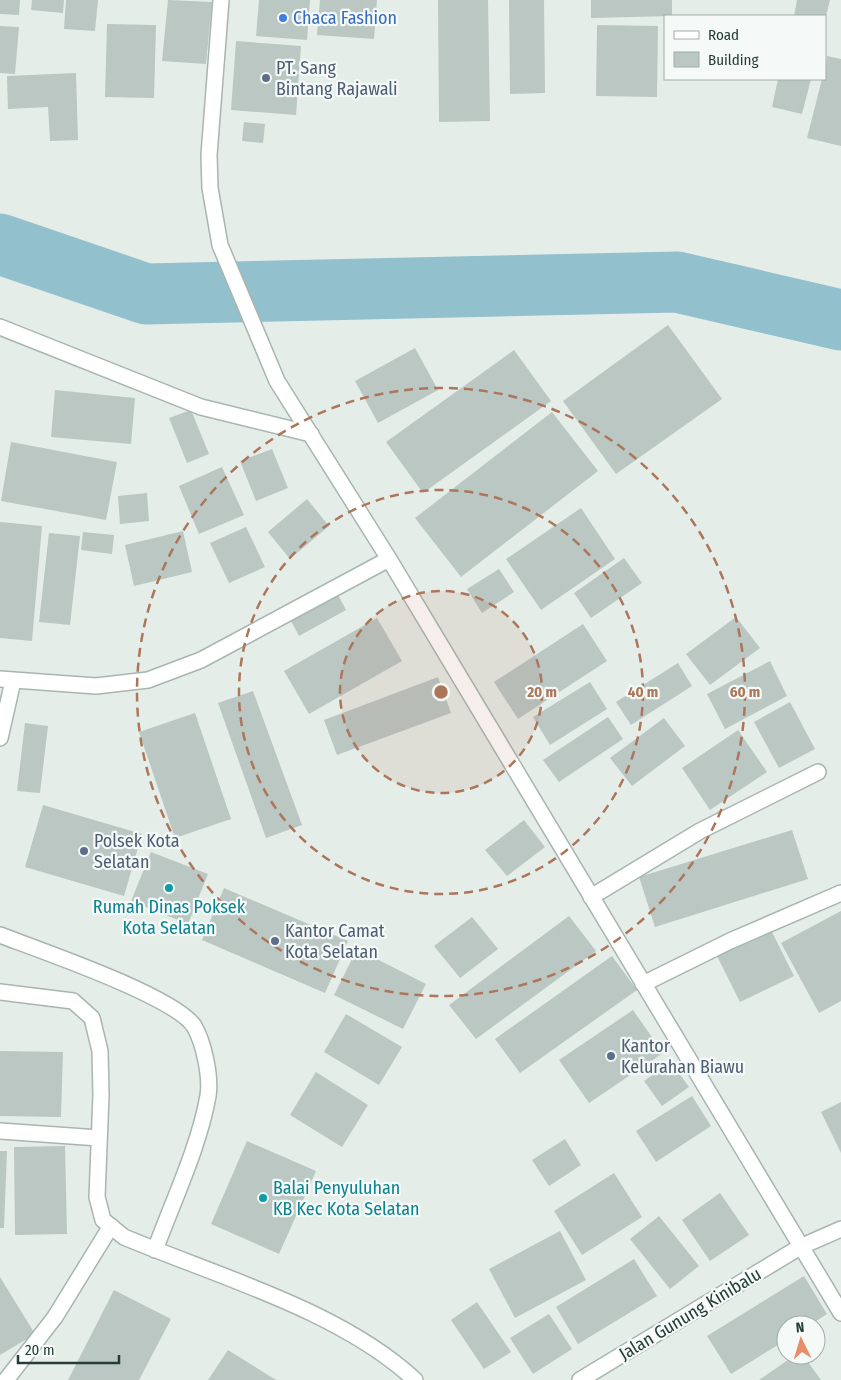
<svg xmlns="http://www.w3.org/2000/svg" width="841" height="1380" font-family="'Fira Sans Condensed',sans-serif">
<rect width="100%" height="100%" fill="#e5ede9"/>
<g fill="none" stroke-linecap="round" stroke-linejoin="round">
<!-- river -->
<path stroke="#92c0cc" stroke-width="61" d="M 0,244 L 146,294 L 677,282 L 841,320"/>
</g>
<!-- building -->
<path fill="#bac7c3" d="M 0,0 L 20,0 L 19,15 L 0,14 Z
M 32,0 L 64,0 L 63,13 L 31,10 Z
M 66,0 L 98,0 L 95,31 L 64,29 Z
M 168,0 L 212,2 L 206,64 L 162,61 Z
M 259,0 L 310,0 L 307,40 L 256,36 Z
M 320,0 L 377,0 L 374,39 L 317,35 Z
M 438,0 L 488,0 L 490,121 L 439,122 Z
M 509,0 L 544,0 L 545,93 L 510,94 Z
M 591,0 L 672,0 L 672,16 L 591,18 Z
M 797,0 L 830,0 L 825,20 L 825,16 L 794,16 Z
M 107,24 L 156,25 L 154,98 L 105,97 Z
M 597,25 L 658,26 L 657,97 L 596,96 Z
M 0,26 L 19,27 L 15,74 L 0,73 Z
M 236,41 L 301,46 L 296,115 L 231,110 Z
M 827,56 L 841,59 L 841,146 L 807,138 L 822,79 L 825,79 Z
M 76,73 L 78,140 L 50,141 L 48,107 L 8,109 L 7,76 Z
M 778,79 L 811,79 L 802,114 L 772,107 Z
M 244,122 L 265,124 L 263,143 L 242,141 Z
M 668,325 L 722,399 L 616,474 L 563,401 Z
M 415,348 L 438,390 L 378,423 L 355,381 Z
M 514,350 L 551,401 L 423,493 L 386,442 Z
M 55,390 L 135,398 L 131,444 L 51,437 Z
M 191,410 L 209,454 L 187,463 L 169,418 Z
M 552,412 L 598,471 L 461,577 L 415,518 Z
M 11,442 L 117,462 L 106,520 L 1,501 Z
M 272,449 L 288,488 L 256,501 L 240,461 Z
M 222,467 L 244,515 L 199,534 L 179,486 Z
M 147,493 L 149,521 L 120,524 L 118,496 Z
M 307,499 L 329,526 L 290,559 L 268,532 Z
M 581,508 L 615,559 L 541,610 L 506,559 Z
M 0,522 L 42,526 L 32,641 L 0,638 Z
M 246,527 L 265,567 L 229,583 L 210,543 Z
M 183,531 L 192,572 L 134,586 L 125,545 Z
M 83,532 L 114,535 L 112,554 L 81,550 Z
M 49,533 L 80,536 L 70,625 L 39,622 Z
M 624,558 L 642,583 L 591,618 L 574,593 Z
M 499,569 L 514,592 L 482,613 L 467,589 Z
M 337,593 L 346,610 L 299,636 L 290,619 Z
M 736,617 L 760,648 L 710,685 L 686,654 Z
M 377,618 L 402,661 L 309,714 L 284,671 Z
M 583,624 L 607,661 L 518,719 L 494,682 Z
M 770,661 L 787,696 L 725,729 L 707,694 Z
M 678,663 L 692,686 L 631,725 L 616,702 Z
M 438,677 L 451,713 L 337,755 L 324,720 Z
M 590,682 L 607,709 L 550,745 L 533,717 Z
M 253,691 L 302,825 L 266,838 L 218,703 Z
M 790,702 L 815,749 L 779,768 L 754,722 Z
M 195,713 L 231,819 L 175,838 L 139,732 Z
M 608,717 L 623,739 L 559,782 L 543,760 Z
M 664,718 L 685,746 L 632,786 L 610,758 Z
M 25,723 L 48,726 L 40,793 L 17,791 Z
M 738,730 L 767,772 L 710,810 L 682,768 Z
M 43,805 L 142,834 L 124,896 L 25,867 Z
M 524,820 L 545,847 L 507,876 L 485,850 Z
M 792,830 L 808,879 L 655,927 L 639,877 Z
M 151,852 L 208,874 L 188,924 L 131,901 Z
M 224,888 L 348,941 L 325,993 L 202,940 Z
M 841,911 L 841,1001 L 819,1013 L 781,943 Z
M 569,916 L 596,951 L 476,1039 L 449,1005 Z
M 472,917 L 498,949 L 460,978 L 434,946 Z
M 771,930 L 794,976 L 740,1002 L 717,956 Z
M 357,949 L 426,984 L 403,1029 L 334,995 Z
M 612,956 L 637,990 L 520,1073 L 495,1039 Z
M 633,1010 L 663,1053 L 589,1103 L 559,1060 Z
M 346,1014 L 402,1047 L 379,1085 L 324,1052 Z
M 0,1051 L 63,1052 L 61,1117 L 0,1116 Z
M 671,1062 L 689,1087 L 662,1106 L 644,1081 Z
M 316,1072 L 368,1105 L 342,1147 L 290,1115 Z
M 692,1096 L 711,1126 L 656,1162 L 636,1131 Z
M 841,1102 L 841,1153 L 821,1112 Z
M 565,1139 L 581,1165 L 549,1186 L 532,1160 Z
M 247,1141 L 316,1171 L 279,1254 L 211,1224 Z
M 65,1146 L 67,1234 L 15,1235 L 14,1147 Z
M 0,1151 L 7,1151 L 4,1228 L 0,1228 Z
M 614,1173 L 642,1217 L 582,1255 L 554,1211 Z
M 720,1193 L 749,1235 L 710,1261 L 682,1220 Z
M 659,1216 L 699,1266 L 670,1289 L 630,1239 Z
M 560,1231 L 586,1280 L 515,1318 L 489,1269 Z
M 634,1259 L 657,1296 L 578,1344 L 556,1307 Z
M 804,1276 L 827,1314 L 810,1325 L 786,1325 L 786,1340 L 731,1374 L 707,1336 Z
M 0,1277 L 35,1334 L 0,1355 Z
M 114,1290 L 171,1319 L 139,1380 L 68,1380 Z
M 477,1302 L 511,1352 L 484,1369 L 451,1320 Z
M 549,1314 L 572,1349 L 533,1374 L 510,1338 Z
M 228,1350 L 276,1380 L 208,1380 Z
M 795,1355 L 803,1355 L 821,1380 L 759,1380 Z"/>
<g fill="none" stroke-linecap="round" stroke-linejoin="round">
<defs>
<path id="minor" d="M 221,0 L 209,155 L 210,188 L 220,245 L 277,381 L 389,559 L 841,1313
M 0,327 L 201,407 L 311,434
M 0,679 L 96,686 L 148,680 L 201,660 L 389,559
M 0,738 L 13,681
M 591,897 L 700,831 L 818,772
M 0,935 C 39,950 174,996 194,1026 C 204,1043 211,1077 208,1096 C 199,1147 173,1201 155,1250
M 643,984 L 730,941 L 841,893
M 0,992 L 73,1001 L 92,1018 L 100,1051 L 101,1095 L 97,1197 L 103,1220 L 124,1237 C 217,1276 341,1311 415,1380
M 0,1131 L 99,1138
M 6,1380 L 55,1317 L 111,1226
M 580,1380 L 800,1247 L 841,1229"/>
</defs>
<!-- minor casing -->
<use href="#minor" stroke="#a8b5b0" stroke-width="18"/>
<!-- minor -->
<use href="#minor" stroke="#fff" stroke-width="15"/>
</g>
<!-- distance rings -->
<circle cx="441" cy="692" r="101" fill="#ac765a" fill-opacity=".12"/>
<g fill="none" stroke="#ac765a" stroke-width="2.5" stroke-dasharray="9 6">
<circle cx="441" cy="692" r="101"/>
<circle cx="441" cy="692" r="202"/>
<circle cx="441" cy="692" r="304"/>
</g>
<!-- markers -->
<circle fill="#3f7fe0" stroke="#f5f9f7" stroke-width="2" cx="283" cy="18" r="5"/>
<g fill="#5c6f8a" stroke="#f5f9f7" stroke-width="2">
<circle cx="266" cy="78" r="5"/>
<circle cx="84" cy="851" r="5"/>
<circle cx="275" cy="941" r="5"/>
<circle cx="611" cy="1056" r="5"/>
</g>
<g fill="#0f9aa8" stroke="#f5f9f7" stroke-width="2">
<circle cx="169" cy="888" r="5"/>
<circle cx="263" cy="1198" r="5"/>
</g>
<g text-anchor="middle" stroke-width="4.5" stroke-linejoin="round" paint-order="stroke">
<!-- shop labels -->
<g font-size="18" fill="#366cbe" stroke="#f5f9f7" text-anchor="start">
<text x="293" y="24">Chaca Fashion</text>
</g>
<!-- service labels -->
<g font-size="18" fill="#4e5e75" stroke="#f5f9f7" text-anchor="start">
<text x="276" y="74">PT. Sang<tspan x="276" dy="21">Bintang Rajawali</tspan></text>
<text x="94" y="847">Polsek Kota<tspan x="94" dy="21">Selatan</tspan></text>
<text x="285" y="937">Kantor Camat<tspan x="285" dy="21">Kota Selatan</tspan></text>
<text x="621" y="1052">Kantor<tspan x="621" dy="21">Kelurahan Biawu</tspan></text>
</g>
<!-- culture labels -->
<g font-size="18" fill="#0d838f" stroke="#f5f9f7">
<text x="169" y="913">Rumah Dinas Poksek<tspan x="169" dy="21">Kota Selatan</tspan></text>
<text x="273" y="1194" text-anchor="start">Balai Penyuluhan<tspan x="273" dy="21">KB Kec Kota Selatan</tspan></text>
</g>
<!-- street labels -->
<g font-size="18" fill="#253d38" stroke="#f5f9f7">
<text transform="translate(690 1314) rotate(-31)" y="6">Jalan Gunung Kinibalu</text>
</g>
</g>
<circle cx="441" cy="692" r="8" fill="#ac765a" stroke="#f5f9f7" stroke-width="2.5"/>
<g font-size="15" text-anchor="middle" font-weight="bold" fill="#ac765a" stroke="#f5f9f7" stroke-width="4.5" stroke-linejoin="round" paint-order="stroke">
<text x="542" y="697">20 m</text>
<text x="643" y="697">40 m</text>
<text x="745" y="697">60 m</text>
</g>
<!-- legend -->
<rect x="664" y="15" width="162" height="65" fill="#f5f9f7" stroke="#a2aeab"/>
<rect x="674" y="31" width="25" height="8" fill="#ffffff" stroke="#a2aeab"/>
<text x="708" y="40" font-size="15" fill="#253d38">Road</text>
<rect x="674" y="52" width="25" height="15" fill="#bac7c3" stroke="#a2aeab"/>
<text x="708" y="65" font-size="15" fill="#253d38">Building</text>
<!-- north arrow -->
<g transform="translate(801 1340) rotate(355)"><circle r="24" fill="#f5f9f7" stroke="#a2aeab"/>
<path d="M0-4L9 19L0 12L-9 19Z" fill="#e68e69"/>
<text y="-8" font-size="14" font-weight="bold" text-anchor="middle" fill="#253d38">N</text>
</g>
<!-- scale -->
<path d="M18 1355v8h101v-8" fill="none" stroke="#253d38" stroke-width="2.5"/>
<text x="25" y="1355" font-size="15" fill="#253d38" stroke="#f5f9f7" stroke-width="4" paint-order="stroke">20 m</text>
</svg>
